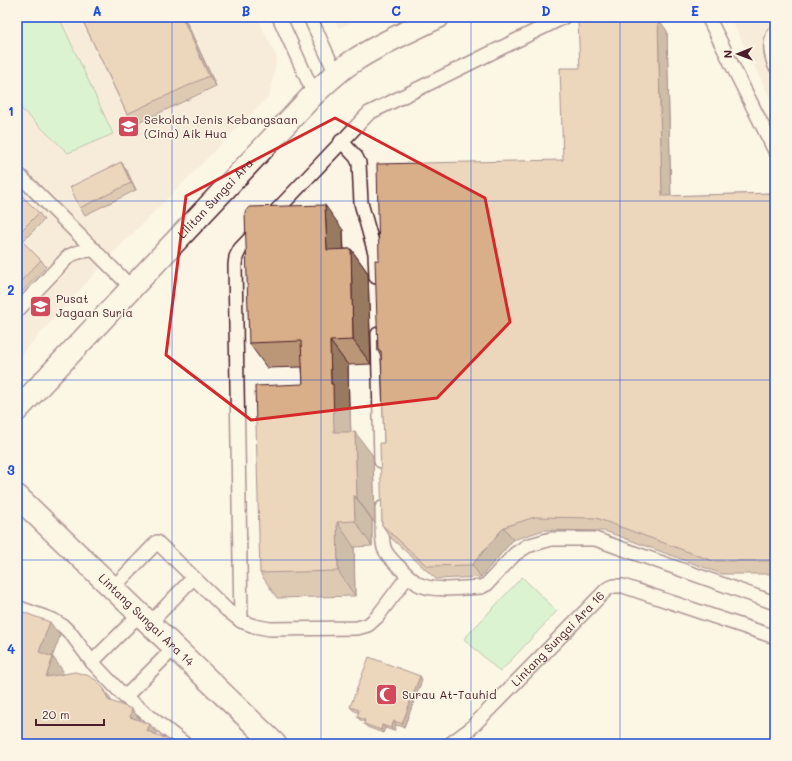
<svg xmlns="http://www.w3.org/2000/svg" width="792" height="761" font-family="Mali,sans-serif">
<rect width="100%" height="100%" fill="#fcf5e5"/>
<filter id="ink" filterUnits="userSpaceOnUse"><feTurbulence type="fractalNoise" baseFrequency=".025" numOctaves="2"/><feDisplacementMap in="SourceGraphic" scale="8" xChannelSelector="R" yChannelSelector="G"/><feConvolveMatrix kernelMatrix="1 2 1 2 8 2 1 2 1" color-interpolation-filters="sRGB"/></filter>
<g filter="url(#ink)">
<!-- built -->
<path fill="#f2e0ca" d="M 17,17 L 257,17 L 277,58 L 269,96 L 113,253 L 17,359 Z
M 333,17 L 363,17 L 339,28 Z
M 730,17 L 775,17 L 775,108 L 731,19 Z"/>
<!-- green -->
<path fill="#b3f0b6" stroke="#7e8870" d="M 17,17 L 59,17 L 113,134 L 68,153 L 17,105 Z
M 522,577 L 557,611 L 500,672 L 464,639 Z"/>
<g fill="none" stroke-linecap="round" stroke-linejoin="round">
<defs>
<g id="service">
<path d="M 279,17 L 314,94"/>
<path d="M 310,17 L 336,74"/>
<path d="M 708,17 L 775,151"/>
<path d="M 775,32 C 768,43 771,55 775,66"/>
<path d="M 341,141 L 356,157 L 359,163 L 361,203 L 375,253 L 376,277"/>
<path d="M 17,173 L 132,288"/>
<path d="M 17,311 L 69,256 C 78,251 85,250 95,250"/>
<path d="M 378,334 L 381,461"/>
<path d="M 382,508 C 382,521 381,536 384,548 C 387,556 393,561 399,567 C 405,573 411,579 418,584 C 432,592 464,588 481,587 L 487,584 L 515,554 L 527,546 L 551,539 L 595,539 L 775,603"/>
<path d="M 113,588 L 157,542 L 227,610 L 241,621 L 254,626 L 270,629 L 357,628 L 368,625 L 377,617 L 408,576"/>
<path d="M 17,607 L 53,620 L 63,626 L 72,635 L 92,662 L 125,697 L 185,744"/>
<path d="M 241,621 L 235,265 L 236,257 L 240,249 L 369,113 L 564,17"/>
<path d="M 150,623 L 193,578"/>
<path d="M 92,662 L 140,614"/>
<path d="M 125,697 L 175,647"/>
<path id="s1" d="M 450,744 L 469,730 L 607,589 L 614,586 L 623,586 L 775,637"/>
</g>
<g id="minor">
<path id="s2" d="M 17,410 L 314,94 C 327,82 340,69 355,60 C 381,43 410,31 438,17"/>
<path id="s3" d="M 17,496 L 275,744"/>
</g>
</defs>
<!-- service casing -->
<use href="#service" stroke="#4a1f2b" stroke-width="16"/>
<!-- minor casing -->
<use href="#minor" stroke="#4a1f2b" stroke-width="25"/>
<!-- service -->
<use href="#service" stroke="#fcf5e5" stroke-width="13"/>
<!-- minor -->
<use href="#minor" stroke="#fcf5e5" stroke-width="22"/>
</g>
<!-- wall -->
<path fill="#bb9677" stroke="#4a1f2b" d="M 81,17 L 184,17 L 216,86 L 134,125 L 127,114 Z
M 667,31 L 671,196 L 775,193 L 775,574 L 722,574 L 605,531 L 544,530 L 513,540 L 481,577 L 436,579 L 391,538 L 382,525 L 384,443 L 381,357 L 378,351 L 379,260 L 563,160 L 580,68 Z
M 121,162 L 126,169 L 136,190 L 85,215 L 80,208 Z
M 17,191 L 39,213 L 44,220 L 22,242 L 41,260 L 46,267 L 17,297 Z
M 343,230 L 344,249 L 351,249 L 368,273 L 371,364 L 348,365 L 349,407 L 350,409 L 351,432 L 373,456 L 375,523 L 372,520 L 372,546 L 354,547 L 355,596 L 277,598 L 260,573 L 303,384 L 302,367 L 267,368 L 249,343 Z
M 420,676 L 422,680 L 404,727 L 396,725 L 394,731 L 385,728 L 383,733 L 367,727 L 364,724 L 365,722 L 360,720 L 357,717 L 359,713 L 353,710 L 350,707 Z"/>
<!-- shaded-wall -->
<path fill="#987a61" stroke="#4a1f2b" d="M 182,17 L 184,17 L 216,86 L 209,76 Z
M 658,18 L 667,31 L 671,209 L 662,196 Z
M 121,162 L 126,169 L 136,190 L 131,183 Z
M 325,205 L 343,230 L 344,274 L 327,250 Z
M 351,249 L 368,273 L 371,364 L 353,340 Z
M 330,341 L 348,365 L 349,407 L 350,409 L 351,457 L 334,432 L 331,384 Z
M 355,432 L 373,456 L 375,523 L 357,498 Z
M 354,495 L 372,520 L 372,546 L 355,521 Z
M 337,522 L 354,547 L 355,596 L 338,571 Z
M 504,527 L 513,540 L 481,577 L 472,565 Z
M 50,622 L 60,636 L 49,666 L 39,652 Z
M 53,657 L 63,671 L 56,691 L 46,677 Z
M 420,676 L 422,680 L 404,727 L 402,724 Z
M 104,689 L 113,703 L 108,700 Z
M 132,709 L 142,723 L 130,717 Z
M 394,721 L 396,725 L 394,731 L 391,728 Z
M 150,724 L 160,738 L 147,731 Z
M 382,725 L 385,728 L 383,733 L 381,730 Z"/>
<!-- building -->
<path fill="#d9af8a" stroke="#4a1f2b" d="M 81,17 L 182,17 L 209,76 L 127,114 Z
M 658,18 L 662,196 L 775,193 L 775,561 L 713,561 L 596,518 L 535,517 L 504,527 L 472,565 L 427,566 L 382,525 L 380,443 L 384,443 L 381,351 L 378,351 L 375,260 L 379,260 L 377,164 L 563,160 L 560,68 L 580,68 L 578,20 Z
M 121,162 L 131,183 L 80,208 L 70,187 Z
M 17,191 L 39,213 L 17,235 Z
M 325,205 L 327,250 L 351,249 L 353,340 L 330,341 L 331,384 L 333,384 L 334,432 L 355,432 L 357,498 L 354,495 L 355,521 L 337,522 L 338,571 L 260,573 L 255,386 L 303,384 L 301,341 L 249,343 L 245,212 L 249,207 Z
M 17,236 L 41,260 L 17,285 Z
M 17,610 L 50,622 L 39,652 L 53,657 L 46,677 L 75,672 L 87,675 L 96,680 L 104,689 L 108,700 L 132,709 L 130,717 L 150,724 L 147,731 L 175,742 L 174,744 L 17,744 Z
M 369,657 L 420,676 L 402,724 L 394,721 L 391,728 L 382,725 L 381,730 L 364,724 L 365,720 L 357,717 L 359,710 L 350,707 Z"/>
</g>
<!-- marked area -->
<path d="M0 0H792V761H0ZM 335,118 L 485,198 L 510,322 L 437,398 L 251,420 L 166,355 L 186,196 Z" fill="#fcf5e5" fill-opacity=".55" fill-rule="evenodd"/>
<path fill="none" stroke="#d62828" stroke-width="3" stroke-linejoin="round" d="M 335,118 L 485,198 L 510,322 L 437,398 L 251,420 L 166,355 L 186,196 Z"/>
<!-- grid -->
<path fill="none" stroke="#1d4ed8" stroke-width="1" stroke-opacity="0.55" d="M 172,17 L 172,744M 321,17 L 321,744M 471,17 L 471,744M 620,17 L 620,744M 17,201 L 775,201M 17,380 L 775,380M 17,560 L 775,560"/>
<!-- icons -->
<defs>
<symbol id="school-square" viewBox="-11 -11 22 22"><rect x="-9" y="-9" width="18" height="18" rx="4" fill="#d1495b" stroke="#fcf5e5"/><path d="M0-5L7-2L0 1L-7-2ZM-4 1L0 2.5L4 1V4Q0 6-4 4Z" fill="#fff"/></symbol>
<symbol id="mosque-square" viewBox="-11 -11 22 22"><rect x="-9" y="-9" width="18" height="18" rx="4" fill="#d1495b" stroke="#fcf5e5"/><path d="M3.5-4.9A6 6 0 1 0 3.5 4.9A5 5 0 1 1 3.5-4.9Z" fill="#fff"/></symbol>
</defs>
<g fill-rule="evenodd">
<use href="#school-square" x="116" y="114" width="25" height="25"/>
<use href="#school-square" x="28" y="294" width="25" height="25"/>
<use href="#mosque-square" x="374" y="682" width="25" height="25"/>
</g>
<g text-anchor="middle" stroke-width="3" stroke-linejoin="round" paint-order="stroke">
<!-- poi labels -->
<g font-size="12" fill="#4a1f2b" stroke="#fcf5e5" text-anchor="start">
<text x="144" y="124">Sekolah Jenis Kebangsaan<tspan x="144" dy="14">(Cina) Aik Hua</tspan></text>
<text x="56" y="303">Pusat<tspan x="56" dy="14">Jagaan Suria</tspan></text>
<text x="402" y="699">Surau At-Tauhid</text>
</g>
<!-- street labels -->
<g font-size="12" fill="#4a1f2b" stroke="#fcf5e5">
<text dy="4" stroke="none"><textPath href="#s2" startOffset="290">Lilitan Sungai Ara</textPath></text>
<text dy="4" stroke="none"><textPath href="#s3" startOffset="179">Lintang Sungai Ara 14</textPath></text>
<text dy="4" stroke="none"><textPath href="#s1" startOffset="151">Lintang Sungai Ara 16</textPath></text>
</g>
</g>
<!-- margin -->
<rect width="792" height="761" fill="none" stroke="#fcf5e5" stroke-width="44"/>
<!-- north arrow -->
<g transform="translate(738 54) rotate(269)" stroke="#fcf5e5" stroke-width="3" paint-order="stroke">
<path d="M0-3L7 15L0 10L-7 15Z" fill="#4a1f2b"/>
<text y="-6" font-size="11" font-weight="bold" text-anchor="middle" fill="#4a1f2b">N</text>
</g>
<!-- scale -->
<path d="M36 719v6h68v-6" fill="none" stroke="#4a1f2b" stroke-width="2"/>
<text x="42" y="719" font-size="12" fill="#4a1f2b" stroke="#fcf5e5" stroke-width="3" paint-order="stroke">20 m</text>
<rect x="22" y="22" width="748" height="717" fill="none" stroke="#1d4ed8" stroke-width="1.5"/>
<g font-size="13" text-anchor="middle" font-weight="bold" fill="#1d4ed8">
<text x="97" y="16">A</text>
<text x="246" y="16">B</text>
<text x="396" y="16">C</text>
<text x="546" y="16">D</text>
<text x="695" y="16">E</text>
<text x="11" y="116">1</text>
<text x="11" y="295">2</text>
<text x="11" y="475">3</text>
<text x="11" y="654">4</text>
</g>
</svg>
